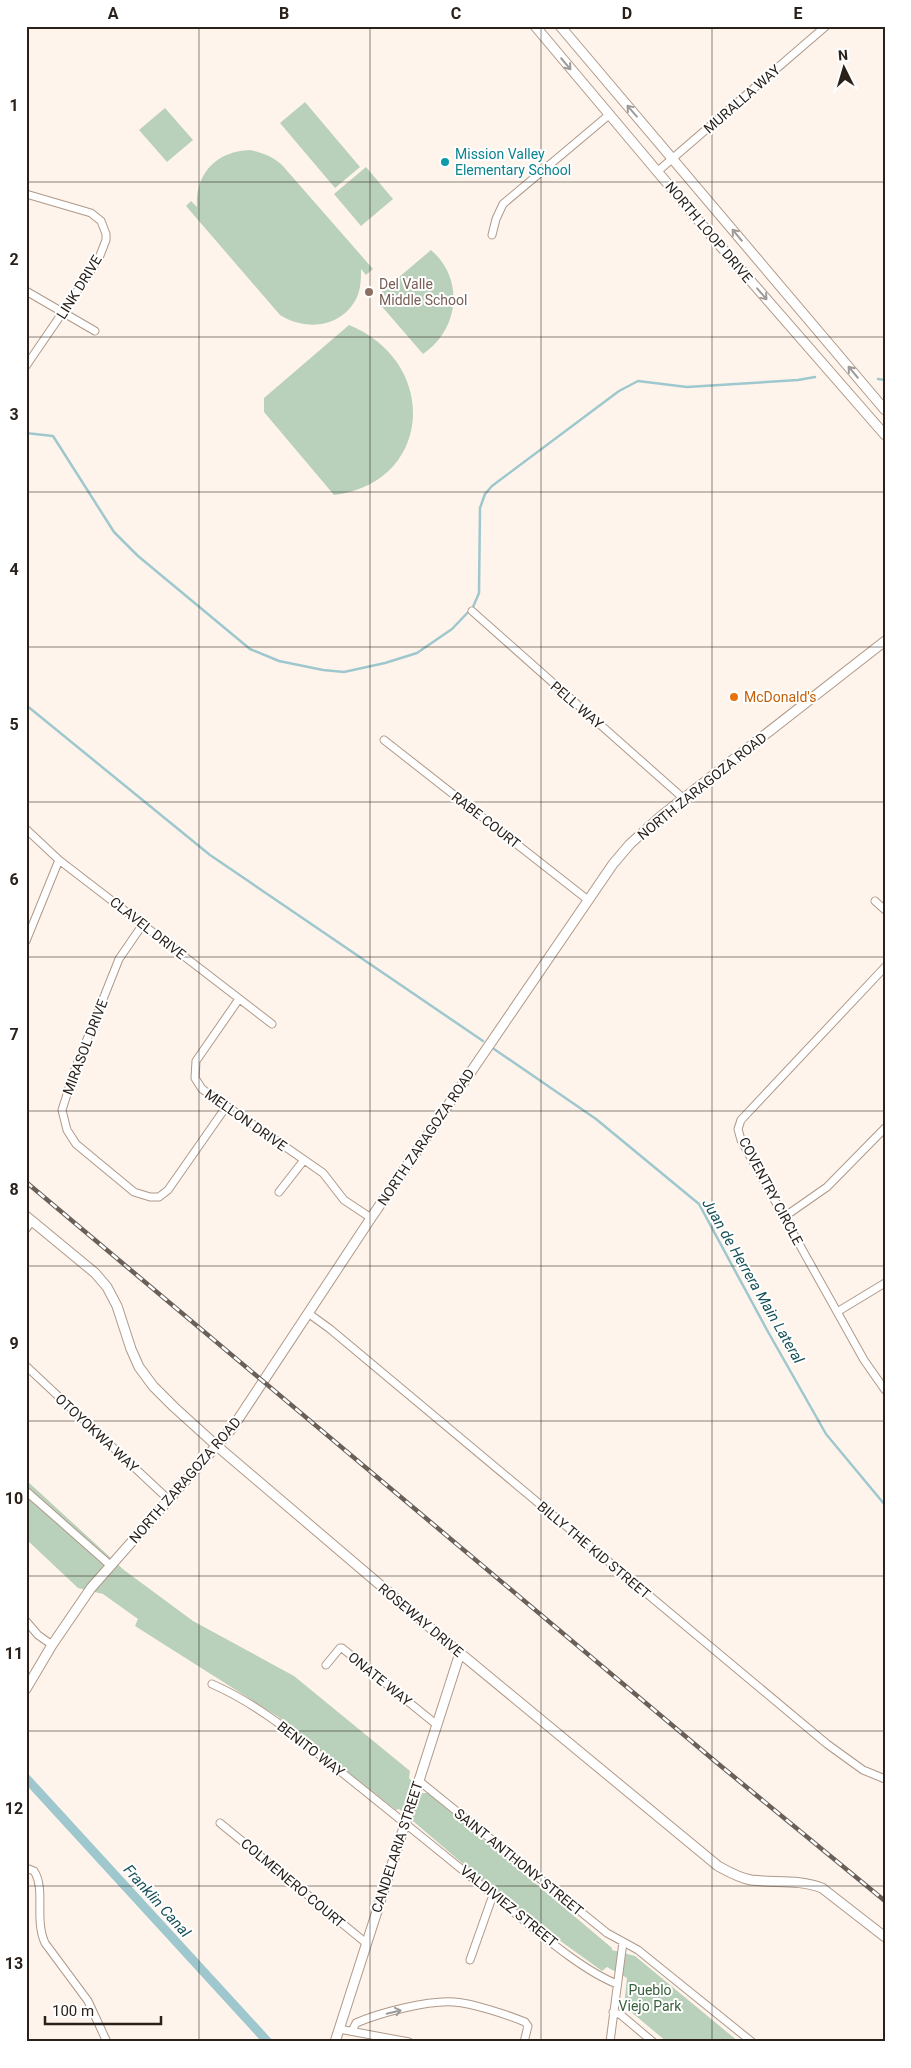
<svg xmlns="http://www.w3.org/2000/svg" width="911" height="2068" font-family="Roboto,sans-serif">
<rect width="100%" height="100%" fill="#fef4ec"/>
<!-- park -->
<path fill="#b9d0ba" d="M 305,102 L 360,167 L 335,188 L 280,123 Z
M 165,108 L 193,140 L 167,162 L 139,130 Z
M 250,150 C 263,153 272,156 282,165 L 373,269 L 366,275 L 361,269 C 361,278 361,288 357,297 C 343,327 307,332 280,315 L 186,206 L 191,201 L 197,207 C 195,173 217,151 250,150 Z
M 366,167 L 393,199 L 361,226 L 334,194 Z
M 431,250 C 465,279 459,330 423,354 L 378,302 L 378,295 Z
M 349,325 C 440,362 433,483 334,495 L 264,412 L 264,398 Z
M 26,1480 L 124,1570 L 193,1621 L 294,1676 L 410,1771 L 409,1778 L 422,1793 L 428,1793 L 612,1948 L 612,1950 L 635,1956 L 739,2042 L 667,2042 L 624,2006 L 627,1978 L 607,1967 L 602,1971 L 512,1906 L 399,1809 L 396,1810 L 277,1716 L 135,1626 L 138,1619 L 103,1594 L 78,1588 L 26,1539 Z"/>
<g fill="none" stroke-linecap="round" stroke-linejoin="round">
<!-- stream -->
<path stroke="#9ec8ce" stroke-width="2.5" d="M 878,379 L 885,380
M 26,433 L 53,436 L 114,532 L 138,556 L 250,649 L 279,661 L 323,670 L 344,672 L 385,663 L 417,653 L 452,629 L 473,607 L 479,593 L 480,508 L 485,494 L 492,486 L 619,391 L 638,381 L 687,387 L 798,380 L 815,377
M 26,705 L 210,855 L 483,1041
M 494,1049 L 596,1119 L 699,1204 L 767,1330 L 826,1434 L 885,1505"/>
<!-- canal -->
<path stroke="#9ec8ce" stroke-width="9" d="M 26,1778 L 268,2042"/>
<defs>
<path id="minor" d="M 658,171 L 826,26
M 26,194 L 91,213 L 101,221 L 106,234 L 106,240 L 99,258 L 82,284 L 26,366
M 492,235 L 496,219 L 503,204 L 610,114
M 26,291 L 95,331
M 472,611 L 683,798
M 384,740 L 588,900
M 26,829 L 59,860 L 272,1024
M 875,901 L 885,910
M 143,924 L 119,959 L 74,1072 L 62,1110 L 67,1130 L 76,1144 L 134,1192 L 150,1197 L 159,1197 L 168,1190 L 226,1107
M 26,941 L 59,860
M 885,967 L 741,1120 L 738,1129 L 741,1140 L 864,1360 L 885,1390
M 239,999 L 196,1061 L 195,1078 L 202,1089 L 323,1173 L 344,1200 L 371,1218
M 279,1192 L 304,1160
M 784,1217 L 827,1187 L 885,1128
M 26,1229 L 32,1221
M 837,1312 L 885,1283
M 308,1313 L 330,1329 L 827,1744 L 863,1770 L 885,1779
M 26,1366 L 168,1499
M 26,1491 L 110,1565
M 26,1621 L 38,1635 L 52,1645
M 326,1665 L 340,1648 L 342,1648 L 437,1725
M 212,1684 C 260,1705 299,1739 340,1771 C 396,1816 451,1860 505,1905 C 536,1930 581,1970 617,1984
M 418,1780 L 607,1933 L 638,1950 L 752,2042
M 220,1823 L 366,1943
M 26,1868 L 34,1871 C 46,1889 34,1919 45,1943 L 88,2001 L 107,2042
M 470,1960 L 493,1895
M 613,2012 L 621,2015 L 653,2042
M 339,2029 L 409,2042
M 352,2031 L 356,2023 C 379,2013 428,2000 454,2002 C 472,2003 508,2015 525,2022 L 528,2026 L 524,2042
M 610,2042 L 623,1942"/>
<path id="tertiary" d="M 26,1216 L 95,1273 L 107,1287 L 117,1306 L 131,1349 L 139,1367 L 153,1386 L 174,1407 L 217,1446 L 460,1653 L 718,1866 C 729,1872 739,1878 751,1880 C 775,1883 799,1879 822,1888 L 885,1937
M 335,2042 L 460,1653"/>
<path id="secondary" d="M 535,26 L 709,233 L 885,435
M 560,26 L 885,410
M 26,1689 L 52,1645 L 91,1588 L 233,1427 L 371,1218 L 613,864 L 630,844 L 661,816 L 885,641"/>
</defs>
<!-- minor casing -->
<use href="#minor" stroke="#b09988" stroke-width="9"/>
<!-- tertiary casing -->
<use href="#tertiary" stroke="#b09988" stroke-width="11"/>
<!-- secondary casing -->
<use href="#secondary" stroke="#b09988" stroke-width="11"/>
<!-- minor -->
<use href="#minor" stroke="#fff" stroke-width="7"/>
<!-- tertiary -->
<use href="#tertiary" stroke="#fff" stroke-width="9"/>
<!-- secondary -->
<use href="#secondary" stroke="#fff" stroke-width="9"/>
<defs>
<path id="rail" d="M 26,1182 L 716,1762 L 885,1901"/>
</defs>
<!-- rail casing -->
<use href="#rail" stroke="#696059" stroke-width="4.5"/>
<!-- rail -->
<use href="#rail" stroke="#fff" stroke-width="2.5" stroke-dasharray="8" stroke-linecap="butt"/>
</g>
<!-- one-way arrows -->
<defs><path id="oneway-shaft" d="M-6 0H5M1.5-3L5.5 0L1.5 3" fill="none" stroke-width="1.6" stroke-linecap="round" stroke-linejoin="round" transform="scale(1.25)"/></defs>
<g stroke="#9f9b98">
<use href="#oneway-shaft" transform="translate(566 64) rotate(50)"/>
<use href="#oneway-shaft" transform="translate(632 111) rotate(-131)"/>
<use href="#oneway-shaft" transform="translate(737 235) rotate(-130)"/>
<use href="#oneway-shaft" transform="translate(762 294) rotate(49)"/>
<use href="#oneway-shaft" transform="translate(853 372) rotate(-130)"/>
<use href="#oneway-shaft" transform="translate(394 2012) rotate(-14)"/>
</g>
<!-- grid -->
<path fill="none" stroke="#2a211a" stroke-width="1" stroke-opacity="0.55" d="M 199,26 L 199,2042M 370,26 L 370,2042M 541,26 L 541,2042M 712,26 L 712,2042M 26,182 L 885,182M 26,337 L 885,337M 26,492 L 885,492M 26,647 L 885,647M 26,802 L 885,802M 26,957 L 885,957M 26,1111 L 885,1111M 26,1266 L 885,1266M 26,1421 L 885,1421M 26,1576 L 885,1576M 26,1731 L 885,1731M 26,1886 L 885,1886"/>
<!-- markers -->
<circle fill="#0f9aa8" stroke="#fff" stroke-width="2" cx="445" cy="162" r="5"/>
<circle fill="#8d6e63" stroke="#fff" stroke-width="2" cx="369" cy="292" r="5"/>
<circle fill="#e8710a" stroke="#fff" stroke-width="2" cx="734" cy="697" r="5"/>
<g text-anchor="middle" stroke-width="4" stroke-linejoin="round" paint-order="stroke">
<!-- street labels -->
<g font-size="14" fill="#2a211a" stroke="#fff">
<text transform="translate(742 99) rotate(-41)" y="5">MURALLA WAY</text>
<text transform="translate(709 232) rotate(50)" y="5">NORTH LOOP DRIVE</text>
<text transform="translate(79 287) rotate(-58)" y="5">LINK DRIVE</text>
<text transform="translate(577 705) rotate(41)" y="5">PELL WAY</text>
<text transform="translate(702 786) rotate(-39)" y="5">NORTH ZARAGOZA ROAD</text>
<text transform="translate(486 820) rotate(38)" y="5">RABE COURT</text>
<text transform="translate(148 928) rotate(38)" y="5">CLAVEL DRIVE</text>
<text transform="translate(85 1047) rotate(-69)" y="5">MIRASOL DRIVE</text>
<text transform="translate(246 1120) rotate(35)" y="5">MELLON DRIVE</text>
<text transform="translate(426 1137) rotate(-56)" y="5">NORTH ZARAGOZA ROAD</text>
<text transform="translate(771 1191) rotate(62)" y="5">COVENTRY CIRCLE</text>
<text transform="translate(97 1433) rotate(43)" y="5">OTOYOKWA WAY</text>
<text transform="translate(185 1480) rotate(-49)" y="5">NORTH ZARAGOZA ROAD</text>
<text transform="translate(594 1550) rotate(40)" y="5">BILLY THE KID STREET</text>
<text transform="translate(421 1620) rotate(40)" y="5">ROSEWAY DRIVE</text>
<text transform="translate(380 1679) rotate(39)" y="5">ONATE WAY</text>
<text transform="translate(311 1749) rotate(38)" y="5">BENITO WAY</text>
<text transform="translate(397 1847) rotate(-72)" y="5">CANDELARIA STREET</text>
<text transform="translate(519 1862) rotate(39)" y="5">SAINT ANTHONY STREET</text>
<text transform="translate(293 1883) rotate(40)" y="5">COLMENERO COURT</text>
<text transform="translate(509 1906) rotate(39)" y="5">VALDIVIEZ STREET</text>
</g>
<!-- culture labels -->
<g font-size="14" fill="#0d838f" stroke="#fff" text-anchor="start">
<text x="455" y="159">Mission Valley<tspan x="455" dy="16">Elementary School</tspan></text>
</g>
<!-- education labels -->
<g font-size="14" fill="#785e54" stroke="#fff" text-anchor="start">
<text x="379" y="289">Del Valle<tspan x="379" dy="16">Middle School</tspan></text>
</g>
<!-- food labels -->
<g font-size="14" fill="#c56008" stroke="#fff" text-anchor="start">
<text x="744" y="702">McDonald's</text>
</g>
<!-- park labels -->
<g font-size="14" fill="#38603c" stroke="#fff">
<text x="650" y="1995">Pueblo<tspan x="650" dy="16">Viejo Park</tspan></text>
</g>
<!-- water labels -->
<g font-size="15" font-style="italic" fill="#155058" stroke="#fff">
<text transform="translate(753 1281) rotate(60)" y="5">Juan de Herrera Main Lateral</text>
<text transform="translate(157 1901) rotate(48)" y="5">Franklin Canal</text>
</g>
</g>
<!-- border -->
<rect width="911" height="2068" fill="none" stroke="#ffffff" stroke-width="55"/>
<!-- north arrow -->
<g transform="translate(844 68) rotate(355)" stroke="#ffffff" stroke-width="4" paint-order="stroke">
<path d="M0-4L9 19L0 12L-9 19Z" fill="#2a211a"/>
<text y="-8" font-size="14" font-weight="bold" text-anchor="middle" fill="#2a211a">N</text>
</g>
<!-- scale -->
<path d="M45 2016v8h116v-8" fill="none" stroke="#2a211a" stroke-width="2.5"/>
<text x="52" y="2016" font-size="15" fill="#2a211a" stroke="#ffffff" stroke-width="4" paint-order="stroke">100 m</text>
<rect x="28" y="28" width="856" height="2012" fill="none" stroke="#2a211a" stroke-width="2"/>
<g font-size="16" text-anchor="middle" font-weight="bold" fill="#2a211a">
<text x="113" y="19">A</text>
<text x="284" y="19">B</text>
<text x="456" y="19">C</text>
<text x="627" y="19">D</text>
<text x="798" y="19">E</text>
<text x="14" y="111">1</text>
<text x="14" y="265">2</text>
<text x="14" y="420">3</text>
<text x="14" y="575">4</text>
<text x="14" y="730">5</text>
<text x="14" y="885">6</text>
<text x="14" y="1040">7</text>
<text x="14" y="1195">8</text>
<text x="14" y="1349">9</text>
<text x="14" y="1504">10</text>
<text x="14" y="1659">11</text>
<text x="14" y="1814">12</text>
<text x="14" y="1969">13</text>
</g>
</svg>
